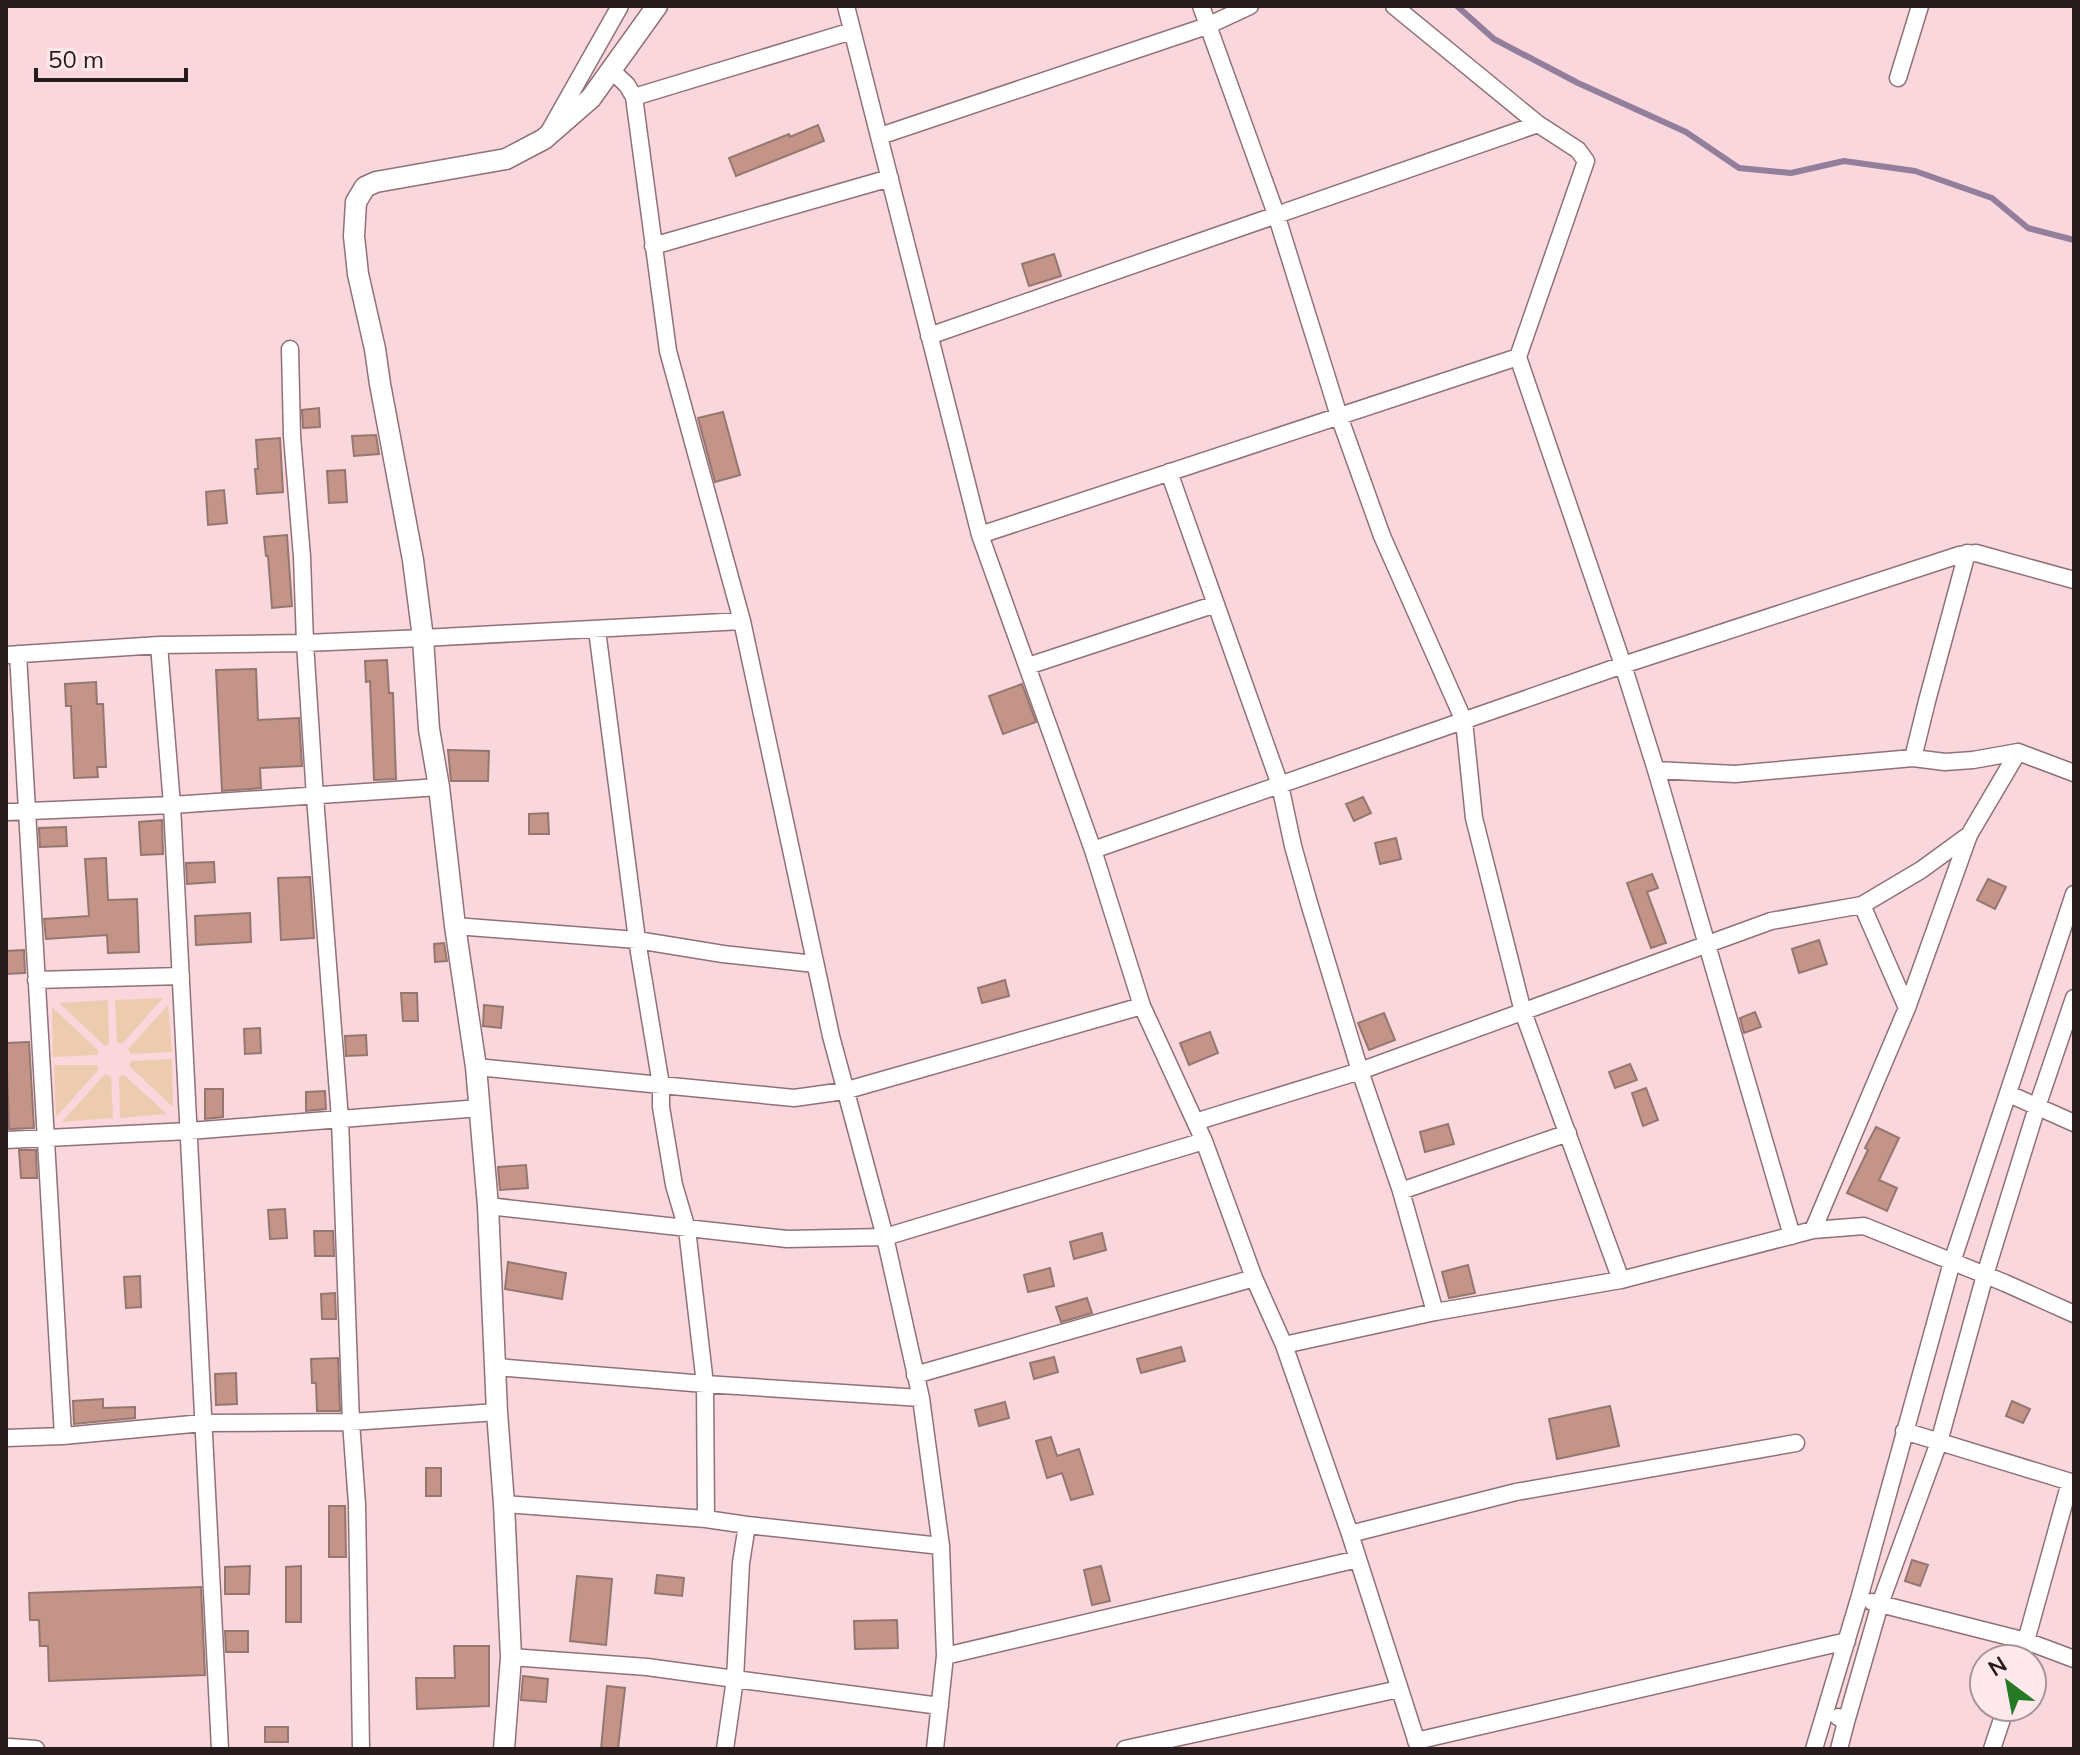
<svg xmlns="http://www.w3.org/2000/svg" width="2080" height="1755" font-family="Mulish,sans-serif">
<rect width="100%" height="100%" fill="#fad7dd"/>
<!-- green -->
<path fill="#edcbaf" d="M 163,998 L 122,1044 L 117,1042 L 115,1000 Z
M 108,1000 L 109,1044 L 105,1046 L 59,1003 Z
M 168,1005 L 172,1052 L 131,1054 L 128,1049 Z
M 52,1007 L 99,1051 L 97,1055 L 53,1057 Z
M 172,1059 L 173,1107 L 129,1066 L 131,1061 Z
M 54,1065 L 97,1065 L 99,1069 L 56,1117 Z
M 105,1074 L 111,1077 L 113,1118 L 62,1122 Z
M 124,1075 L 167,1114 L 120,1118 L 119,1077 Z"/>
<g fill="none" stroke-linecap="round" stroke-linejoin="round">
<!-- stream -->
<path stroke="#937e9b" stroke-width="6" d="M 1457,6 L 1494,39 L 1578,83 L 1686,132 L 1739,168 L 1791,173 L 1844,161 L 1915,171 L 1992,198 L 2028,228 L 2074,240"/>
</g>
<!-- building -->
<path fill="#c49489" stroke="#957770" stroke-width="2" d="M 818,125 L 824,141 L 736,176 L 729,158 L 789,134 L 790,137 Z
M 1054,254 L 1061,276 L 1029,286 L 1022,264 Z
M 319,408 L 320,427 L 303,428 L 302,410 Z
M 723,412 L 740,475 L 715,482 L 698,418 Z
M 376,435 L 379,454 L 354,456 L 352,436 Z
M 280,438 L 283,492 L 257,494 L 255,469 L 258,469 L 256,440 Z
M 345,470 L 347,502 L 329,503 L 327,471 Z
M 224,490 L 227,523 L 208,525 L 206,492 Z
M 287,535 L 292,606 L 272,608 L 268,556 L 266,556 L 264,537 Z
M 387,660 L 389,693 L 393,693 L 396,779 L 374,780 L 370,681 L 366,682 L 365,661 Z
M 256,669 L 258,720 L 299,718 L 302,766 L 260,768 L 261,788 L 222,791 L 216,670 Z
M 96,682 L 97,704 L 103,704 L 106,767 L 97,767 L 98,777 L 74,778 L 71,706 L 66,706 L 65,684 Z
M 1022,684 L 1036,722 L 1003,734 L 989,696 Z
M 448,750 L 489,751 L 488,781 L 451,781 Z
M 1363,797 L 1371,813 L 1354,821 L 1346,804 Z
M 548,813 L 549,834 L 529,834 L 529,814 Z
M 162,820 L 163,854 L 141,855 L 139,822 Z
M 66,827 L 67,846 L 40,847 L 39,828 Z
M 1396,838 L 1401,859 L 1380,864 L 1375,843 Z
M 106,858 L 108,900 L 137,899 L 139,952 L 108,953 L 107,935 L 46,939 L 44,919 L 89,916 L 85,859 Z
M 214,862 L 215,882 L 187,884 L 186,863 Z
M 1652,874 L 1658,888 L 1647,892 L 1666,943 L 1651,948 L 1627,883 Z
M 310,877 L 314,938 L 281,940 L 278,878 Z
M 1988,879 L 2006,887 L 1995,909 L 1977,900 Z
M 250,913 L 251,942 L 196,945 L 195,916 Z
M 1819,940 L 1827,964 L 1799,973 L 1792,949 Z
M 444,943 L 447,961 L 435,962 L 434,944 Z
M 24,950 L 25,973 L 6,974 L 6,951 Z
M 1005,980 L 1009,996 L 982,1003 L 978,988 Z
M 401,993 L 417,993 L 418,1021 L 403,1021 Z
M 484,1005 L 503,1007 L 501,1028 L 483,1026 Z
M 1755,1012 L 1761,1027 L 1744,1033 L 1740,1018 Z
M 1384,1013 L 1395,1040 L 1369,1050 L 1358,1023 Z
M 260,1028 L 261,1053 L 245,1054 L 244,1029 Z
M 1210,1032 L 1218,1053 L 1189,1065 L 1180,1043 Z
M 366,1035 L 367,1055 L 346,1056 L 345,1036 Z
M 29,1042 L 34,1128 L 9,1129 L 6,1043 Z
M 1630,1064 L 1637,1080 L 1615,1088 L 1609,1072 Z
M 1646,1088 L 1658,1120 L 1643,1126 L 1632,1093 Z
M 205,1089 L 223,1089 L 223,1117 L 205,1119 Z
M 325,1091 L 326,1109 L 306,1111 L 306,1092 Z
M 1448,1124 L 1454,1144 L 1425,1152 L 1420,1132 Z
M 1876,1127 L 1899,1138 L 1879,1180 L 1897,1188 L 1887,1211 L 1847,1193 L 1868,1150 L 1865,1148 Z
M 19,1150 L 36,1150 L 37,1178 L 21,1178 Z
M 526,1165 L 528,1188 L 500,1190 L 498,1167 Z
M 285,1209 L 287,1238 L 270,1239 L 268,1210 Z
M 314,1231 L 333,1231 L 334,1256 L 315,1256 Z
M 1102,1233 L 1106,1250 L 1074,1259 L 1070,1242 Z
M 508,1262 L 566,1273 L 562,1299 L 505,1289 Z
M 1468,1265 L 1475,1293 L 1449,1298 L 1442,1272 Z
M 1050,1268 L 1054,1286 L 1028,1292 L 1024,1275 Z
M 140,1276 L 141,1307 L 126,1308 L 124,1277 Z
M 335,1293 L 336,1319 L 322,1319 L 321,1294 Z
M 1087,1298 L 1092,1313 L 1061,1322 L 1056,1307 Z
M 1181,1347 L 1185,1361 L 1141,1373 L 1137,1359 Z
M 1054,1357 L 1058,1372 L 1034,1379 L 1030,1363 Z
M 338,1358 L 340,1411 L 317,1411 L 316,1383 L 312,1383 L 311,1359 Z
M 236,1373 L 237,1404 L 216,1405 L 215,1374 Z
M 103,1399 L 103,1408 L 135,1407 L 135,1418 L 74,1424 L 73,1401 Z
M 2012,1401 L 2030,1409 L 2023,1423 L 2006,1416 Z
M 1005,1402 L 1009,1418 L 979,1426 L 975,1410 Z
M 1610,1406 L 1619,1446 L 1557,1459 L 1549,1419 Z
M 1051,1437 L 1057,1456 L 1079,1449 L 1093,1494 L 1071,1500 L 1062,1473 L 1047,1478 L 1036,1441 Z
M 426,1468 L 441,1468 L 441,1496 L 426,1496 Z
M 329,1506 L 345,1506 L 346,1557 L 329,1557 Z
M 1912,1560 L 1928,1565 L 1920,1586 L 1905,1581 Z
M 250,1566 L 249,1594 L 225,1594 L 225,1567 Z
M 301,1566 L 301,1622 L 286,1622 L 286,1567 Z
M 1101,1566 L 1110,1601 L 1092,1605 L 1084,1570 Z
M 657,1575 L 684,1578 L 682,1596 L 655,1593 Z
M 577,1576 L 612,1579 L 606,1645 L 570,1641 Z
M 201,1587 L 205,1675 L 49,1681 L 48,1646 L 40,1646 L 39,1620 L 30,1620 L 29,1593 Z
M 897,1620 L 898,1648 L 855,1649 L 854,1621 Z
M 225,1631 L 248,1631 L 248,1652 L 226,1652 Z
M 454,1646 L 489,1646 L 489,1706 L 417,1709 L 416,1678 L 455,1678 Z
M 523,1676 L 548,1679 L 546,1702 L 521,1700 Z
M 607,1686 L 625,1688 L 618,1749 L 601,1749 Z
M 265,1727 L 288,1727 L 288,1742 L 265,1742 Z"/>
<g fill="none" stroke-linecap="round" stroke-linejoin="round">
<defs>
<path id="minor" d="M 846,6 L 980,535 L 1093,850 L 1142,1006 L 1204,1141 L 1254,1278 L 1284,1345 L 1350,1534 L 1419,1749
M 1201,6 L 1276,214 L 1339,416 L 1382,536 L 1464,721 L 1474,818 L 1523,1012 L 1621,1280
M 1394,6 L 1538,124 L 1578,150 L 1586,161 L 1518,357 L 1623,665 L 1656,770 L 1792,1236
M 611,70 L 627,85 L 634,97 L 668,351 L 742,621 L 831,1036 L 885,1237 L 921,1398 L 941,1546 L 945,1656 L 935,1749
M 1898,78 L 1920,6
M 634,97 L 852,31
M 550,130 L 620,6
M 880,136 L 1207,26 L 1250,6
M 653,246 L 890,178
M 929,336 L 1538,124
M 290,349 L 292,436 L 302,557 L 305,643 L 315,797 L 340,1119 L 351,1422 L 357,1504 L 361,1749
M 1169,472 L 1280,785 L 1293,846 L 1309,903 L 1360,1071 L 1401,1191 L 1435,1312
M 980,535 L 1518,357
M 1967,553 L 1927,701 L 1913,758 L 1945,762 L 1973,760 L 2018,752 L 2074,773
M 597,630 L 637,940 L 661,1085 L 661,1107 L 674,1185 L 687,1229 L 705,1384 L 706,1519
M 159,645 L 172,805 L 220,1749
M 18,654 L 63,1436
M 6,655 L 159,645 L 305,643 L 423,638 L 742,621
M 1028,666 L 1216,604
M 1656,770 L 1735,774 L 1913,758
M 6,812 L 172,805 L 439,787
M 1093,850 L 1623,665 L 1959,555 L 1976,553 L 2074,580
M 1862,905 L 1907,1008
M 455,926 L 637,940 L 723,954 L 815,964
M 36,980 L 181,976
M 476,1067 L 794,1098 L 844,1091 L 1142,1006
M 2009,1094 L 2074,1123
M 1195,1122 L 1360,1071 L 1771,921 L 1862,905 L 1921,870 L 1969,835
M 6,1140 L 189,1131 L 480,1108
M 1401,1191 L 1568,1133
M 488,1206 L 787,1239 L 885,1237 L 1204,1141
M 1813,1230 L 1907,1008 L 1969,835 L 2018,752
M 1284,1345 L 1435,1312 L 1621,1280 L 1813,1230 L 1864,1226 L 2005,1283 L 2074,1314
M 496,1367 L 705,1384 L 921,1398
M 915,1375 L 1254,1278
M 1904,1431 L 2074,1483
M 6,1438 L 63,1436 L 203,1423 L 351,1422 L 497,1412
M 504,1504 L 706,1519 L 747,1525 L 741,1563 L 735,1679 L 647,1667 L 511,1657
M 747,1525 L 941,1546
M 1350,1534 L 1516,1492 L 1796,1443
M 1872,1602 L 2026,1641 L 2074,1659
M 945,1656 L 1358,1559
M 2021,1659 L 2070,1482
M 1838,1717 L 1846,1722 L 1839,1749
M 1846,1722 L 1880,1604 L 1939,1442 L 1985,1275 L 2037,1107 L 2074,998
M 1416,1741 L 1847,1641
M 7,1749 L 10,1747 L 36,1749
M 725,1749 L 735,1679 L 940,1706
M 1125,1749 L 1399,1689
M 1814,1749 L 1859,1599 L 1952,1262 L 2074,894
M 1992,1749 L 2006,1707"/>
<path id="tertiary" d="M 504,1749 L 511,1657 L 504,1504 L 497,1412 L 488,1206 L 476,1067 L 455,926 L 439,787 L 429,729 L 423,638 L 413,560 L 380,384 L 375,349 L 358,274 L 354,236 L 356,202 L 365,187 L 376,182 L 506,159 L 544,139 L 591,98 L 657,6"/>
</defs>
<!-- minor casing -->
<use href="#minor" stroke="#907177" stroke-width="19"/>
<!-- tertiary casing -->
<use href="#tertiary" stroke="#907177" stroke-width="23"/>
<!-- minor -->
<use href="#minor" stroke="#fff" stroke-width="16"/>
<!-- tertiary -->
<use href="#tertiary" stroke="#fff" stroke-width="20"/>
</g>
<!-- border -->
<rect width="2080" height="1755" fill="none" stroke="#281b1e" stroke-width="16"/>
<!-- north arrow -->
<g transform="translate(2008 1683) rotate(328)"><circle r="38" fill="#fee8eb" stroke="#a89699" stroke-width="2"/>
<path d="M0-6L14 30L0 20L-14 30Z" fill="#267a26"/>
<text y="-12" font-size="22" font-weight="bold" text-anchor="middle" fill="#281b1e">N</text>
</g>
<!-- scale -->
<path d="M36 68v12h150v-12" fill="none" stroke="#281b1e" stroke-width="4"/>
<text x="48" y="68" font-size="24" fill="#281b1e" stroke="#fee8eb" stroke-width="6" paint-order="stroke">50 m</text>
</svg>
